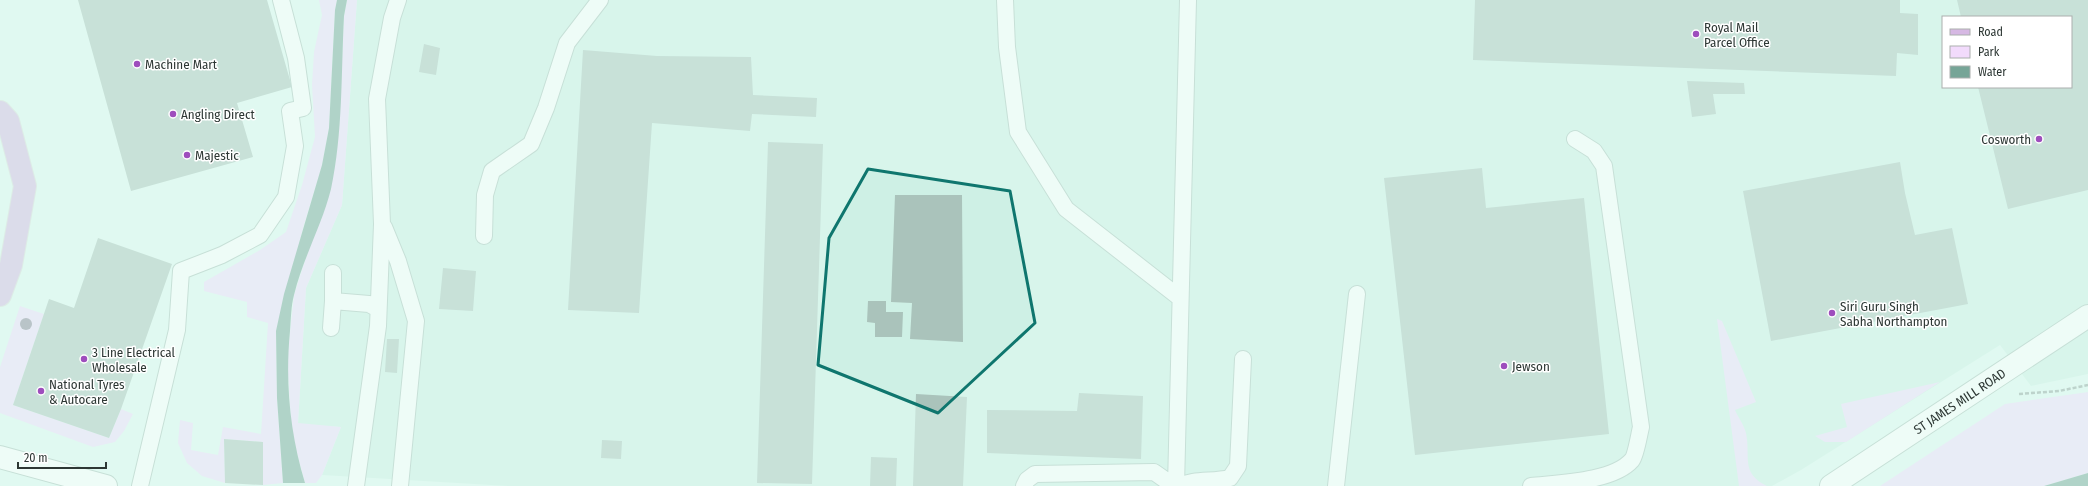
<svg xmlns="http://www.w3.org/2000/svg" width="2088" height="486" font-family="'Fira Sans Condensed',sans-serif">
<rect width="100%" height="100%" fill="#e0f9f1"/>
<!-- built -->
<path fill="#cef0e5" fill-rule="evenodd" d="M 357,0 L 2088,0 L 2088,374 L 2031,386 L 2000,345 L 1801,470 L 1772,486 L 508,486 L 322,475 L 341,427 L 298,424 L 306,288 L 342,205 ZM 1943,17 L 2071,17 L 2071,87 L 1943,87 Z"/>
<!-- green -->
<path fill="#f2dbfc" d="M 319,0 L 337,0 L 335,10 L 329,128 L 322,166 L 304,225 L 276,331 L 277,398 L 283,483 L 263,485 L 263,442 L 224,439 L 225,483 L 202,476 L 187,463 L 178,443 L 180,420 L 193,423 L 191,450 L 218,455 L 223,427 L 261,434 L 268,323 L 247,317 L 247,302 L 204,291 L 204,282 L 260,250 L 286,232 L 302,185 L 315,137 L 312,85 L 314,52 L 322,15 Z
M 347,0 L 357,0 L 342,205 L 306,288 L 298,423 L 341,427 L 322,475 L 316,483 L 305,483 L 292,435 L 287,360 L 294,295 L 309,248 L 321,219 L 335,164 L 339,128 L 344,16 Z
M 20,306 L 44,314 L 13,405 L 109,438 L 121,409 L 133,414 L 124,431 L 115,442 L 93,447 L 0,413 L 0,367 Z
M 1717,319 L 1722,321 L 1756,402 L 1735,410 C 1738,417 1744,425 1746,433 C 1751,457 1740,473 1767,486 L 1739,486 Z
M 1940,382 L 1846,442 L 1825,442 L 1815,436 L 1847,427 L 1841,404 Z
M 2088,392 L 2088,473 L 2044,486 L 1880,486 L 2005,404 Z"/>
<!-- water -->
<path fill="#76a597" d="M 337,0 L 347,0 L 344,16 C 341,73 343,133 331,189 C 322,225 303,258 294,295 C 291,306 291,319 290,331 C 285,383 290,433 305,483 L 283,483 L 277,398 L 276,331 L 284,294 L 322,165 L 329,128 L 335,10 Z
M 2088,473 L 2088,486 L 2044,486 Z"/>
<!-- building -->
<path fill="#aac3bb" d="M 78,0 L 267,0 L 292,87 L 237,103 L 253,157 L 131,191 Z
M 1475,0 L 1900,0 L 1900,13 L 1918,14 L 1918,55 L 1897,53 L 1896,76 L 1473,60 Z
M 1957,0 L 2088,0 L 2088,190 L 2008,209 L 1978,87 L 2071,87 L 2071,17 L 1961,17 Z
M 424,44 L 440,48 L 436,75 L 419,72 Z
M 583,50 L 657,56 L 751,57 L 753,95 L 817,98 L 816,117 L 752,114 L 750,131 L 652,123 L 639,313 L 568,310 Z
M 1687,81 L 1744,83 L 1745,94 L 1713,94 L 1716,114 L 1692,117 Z
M 768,142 L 823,144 L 812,484 L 757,483 Z
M 1900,162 L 1905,193 L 1915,235 L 1952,228 L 1968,304 L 1771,341 L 1743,191 Z
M 1482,168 L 1486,208 L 1584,198 L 1609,434 L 1415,455 L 1384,178 Z
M 895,195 L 962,195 L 963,342 L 910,339 L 912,303 L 891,302 Z
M 98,238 L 172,264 L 121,409 L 109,438 L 13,405 L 49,299 L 74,308 Z
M 443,268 L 476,271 L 473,311 L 439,309 Z
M 868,301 L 886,301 L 886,312 L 903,312 L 902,337 L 875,337 L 875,323 L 867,322 Z
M 387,339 L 399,339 L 397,373 L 385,372 Z
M 1079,393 L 1143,396 L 1141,459 L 987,453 L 987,410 L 1077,411 Z
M 916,394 L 967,397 L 963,486 L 913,486 Z
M 224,439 L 263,442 L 263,485 L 225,483 Z
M 602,440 L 622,441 L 621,459 L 601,458 Z
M 871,457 L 897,458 L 896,486 L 870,486 Z"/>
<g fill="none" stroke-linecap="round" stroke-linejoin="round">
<defs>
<path id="lane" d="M 1005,0 L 1007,47 L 1018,132 L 1066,209 L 1180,298
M 384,227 L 398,261 L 416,321 L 400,486
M 484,236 L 485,195 L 492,171 L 531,144 L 546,108 L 567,43 L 600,0
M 333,301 L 333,273
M 331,328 L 333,301 L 369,304 L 378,309
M 140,486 L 177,330 L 181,271 L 222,255 L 260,235 L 286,197 L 295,146 L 290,111 L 303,108 L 296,58 L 281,0
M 356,486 L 378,326 L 382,224 L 377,99 L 392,18 L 398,0
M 1024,486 L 1027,480 L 1035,474 L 1154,472 L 1174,486
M 1176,486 L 1188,0
M 1179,486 C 1194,479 1212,482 1230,478 L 1238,466 L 1243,359
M 1336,486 L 1357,294
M 1531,486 C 1558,483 1613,482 1632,460 C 1636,455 1639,435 1641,427 L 1604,166 L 1594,151 L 1575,139"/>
<g id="street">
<path d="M 0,457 L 106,486"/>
<path id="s1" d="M 1831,486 L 2088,316"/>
</g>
<path id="primary" d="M 0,112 L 8,121 L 25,186 L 11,265 L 0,295"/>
</defs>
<!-- lane casing -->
<use href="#lane" stroke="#a9c1b9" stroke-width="18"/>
<!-- street casing -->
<use href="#street" stroke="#a9c1b9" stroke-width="24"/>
<!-- primary casing -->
<use href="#primary" stroke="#d9dbda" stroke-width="24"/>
<!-- path -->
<path stroke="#92a59f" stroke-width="2.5" stroke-dasharray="4 2" stroke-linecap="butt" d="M 2019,394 L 2059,391 L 2088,385"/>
<!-- lane -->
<use href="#lane" stroke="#fff" stroke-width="16"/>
<!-- street -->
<use href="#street" stroke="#fff" stroke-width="22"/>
<!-- primary -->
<use href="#primary" stroke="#d6b8e3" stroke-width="22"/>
</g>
<!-- trees -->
<circle fill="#8a8398" cx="26" cy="324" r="6"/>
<!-- marked area -->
<path d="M0 0H2088V486H0ZM 868,169 L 1010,191 L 1035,323 L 938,413 L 818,365 L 829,238 Z" fill="#e0f9f1" fill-opacity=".55" fill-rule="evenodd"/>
<path fill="none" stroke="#0f766e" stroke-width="3" stroke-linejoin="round" d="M 868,169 L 1010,191 L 1035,323 L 938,413 L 818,365 L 829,238 Z"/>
<!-- markers -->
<g fill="#9e4dbd" stroke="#fff" stroke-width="1.5">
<circle cx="1696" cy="34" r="4"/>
<circle cx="137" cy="64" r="4"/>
<circle cx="173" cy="114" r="4"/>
<circle cx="2039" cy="139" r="4"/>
<circle cx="187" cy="155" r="4"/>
<circle cx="1832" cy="313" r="4"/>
<circle cx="84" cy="359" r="4"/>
<circle cx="1504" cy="366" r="4"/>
<circle cx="41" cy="391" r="4"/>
</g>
<g text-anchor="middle" stroke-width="3" stroke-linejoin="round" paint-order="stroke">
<!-- poi labels -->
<g font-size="13" fill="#2d3734" stroke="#fff" text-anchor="start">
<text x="1704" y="32">Royal Mail<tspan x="1704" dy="15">Parcel Office</tspan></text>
<text x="145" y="69">Machine Mart</text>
<text x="181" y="119">Angling Direct</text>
<text x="2031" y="144" text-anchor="end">Cosworth</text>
<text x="195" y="160">Majestic</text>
<text x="1840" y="311">Siri Guru Singh<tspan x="1840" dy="15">Sabha Northampton</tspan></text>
<text x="92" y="357">3 Line Electrical<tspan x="92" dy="15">Wholesale</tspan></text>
<text x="1512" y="371">Jewson</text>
<text x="49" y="389">National Tyres<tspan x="49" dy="15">&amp; Autocare</tspan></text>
</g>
<!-- street labels -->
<g font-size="13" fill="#2d3734" stroke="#fff">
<text dy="5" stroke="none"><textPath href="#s1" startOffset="154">ST JAMES MILL ROAD</textPath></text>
</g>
</g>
<!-- legend -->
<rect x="1942" y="16" width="130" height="72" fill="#ffffff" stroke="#abafae"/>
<rect x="1950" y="29" width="20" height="6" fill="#d6b8e3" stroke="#abafae"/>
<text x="1978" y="36" font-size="12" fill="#2d3734">Road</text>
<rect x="1950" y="46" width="20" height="12" fill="#f2dbfc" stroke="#abafae"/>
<text x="1978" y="56" font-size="12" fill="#2d3734">Park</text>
<rect x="1950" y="66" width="20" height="12" fill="#76a597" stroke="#abafae"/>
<text x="1978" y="76" font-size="12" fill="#2d3734">Water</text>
<!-- scale -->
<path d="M18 462v6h88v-6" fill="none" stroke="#2d3734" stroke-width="2"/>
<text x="24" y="462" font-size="12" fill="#2d3734" stroke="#ffffff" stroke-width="3" paint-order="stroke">20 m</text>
</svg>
